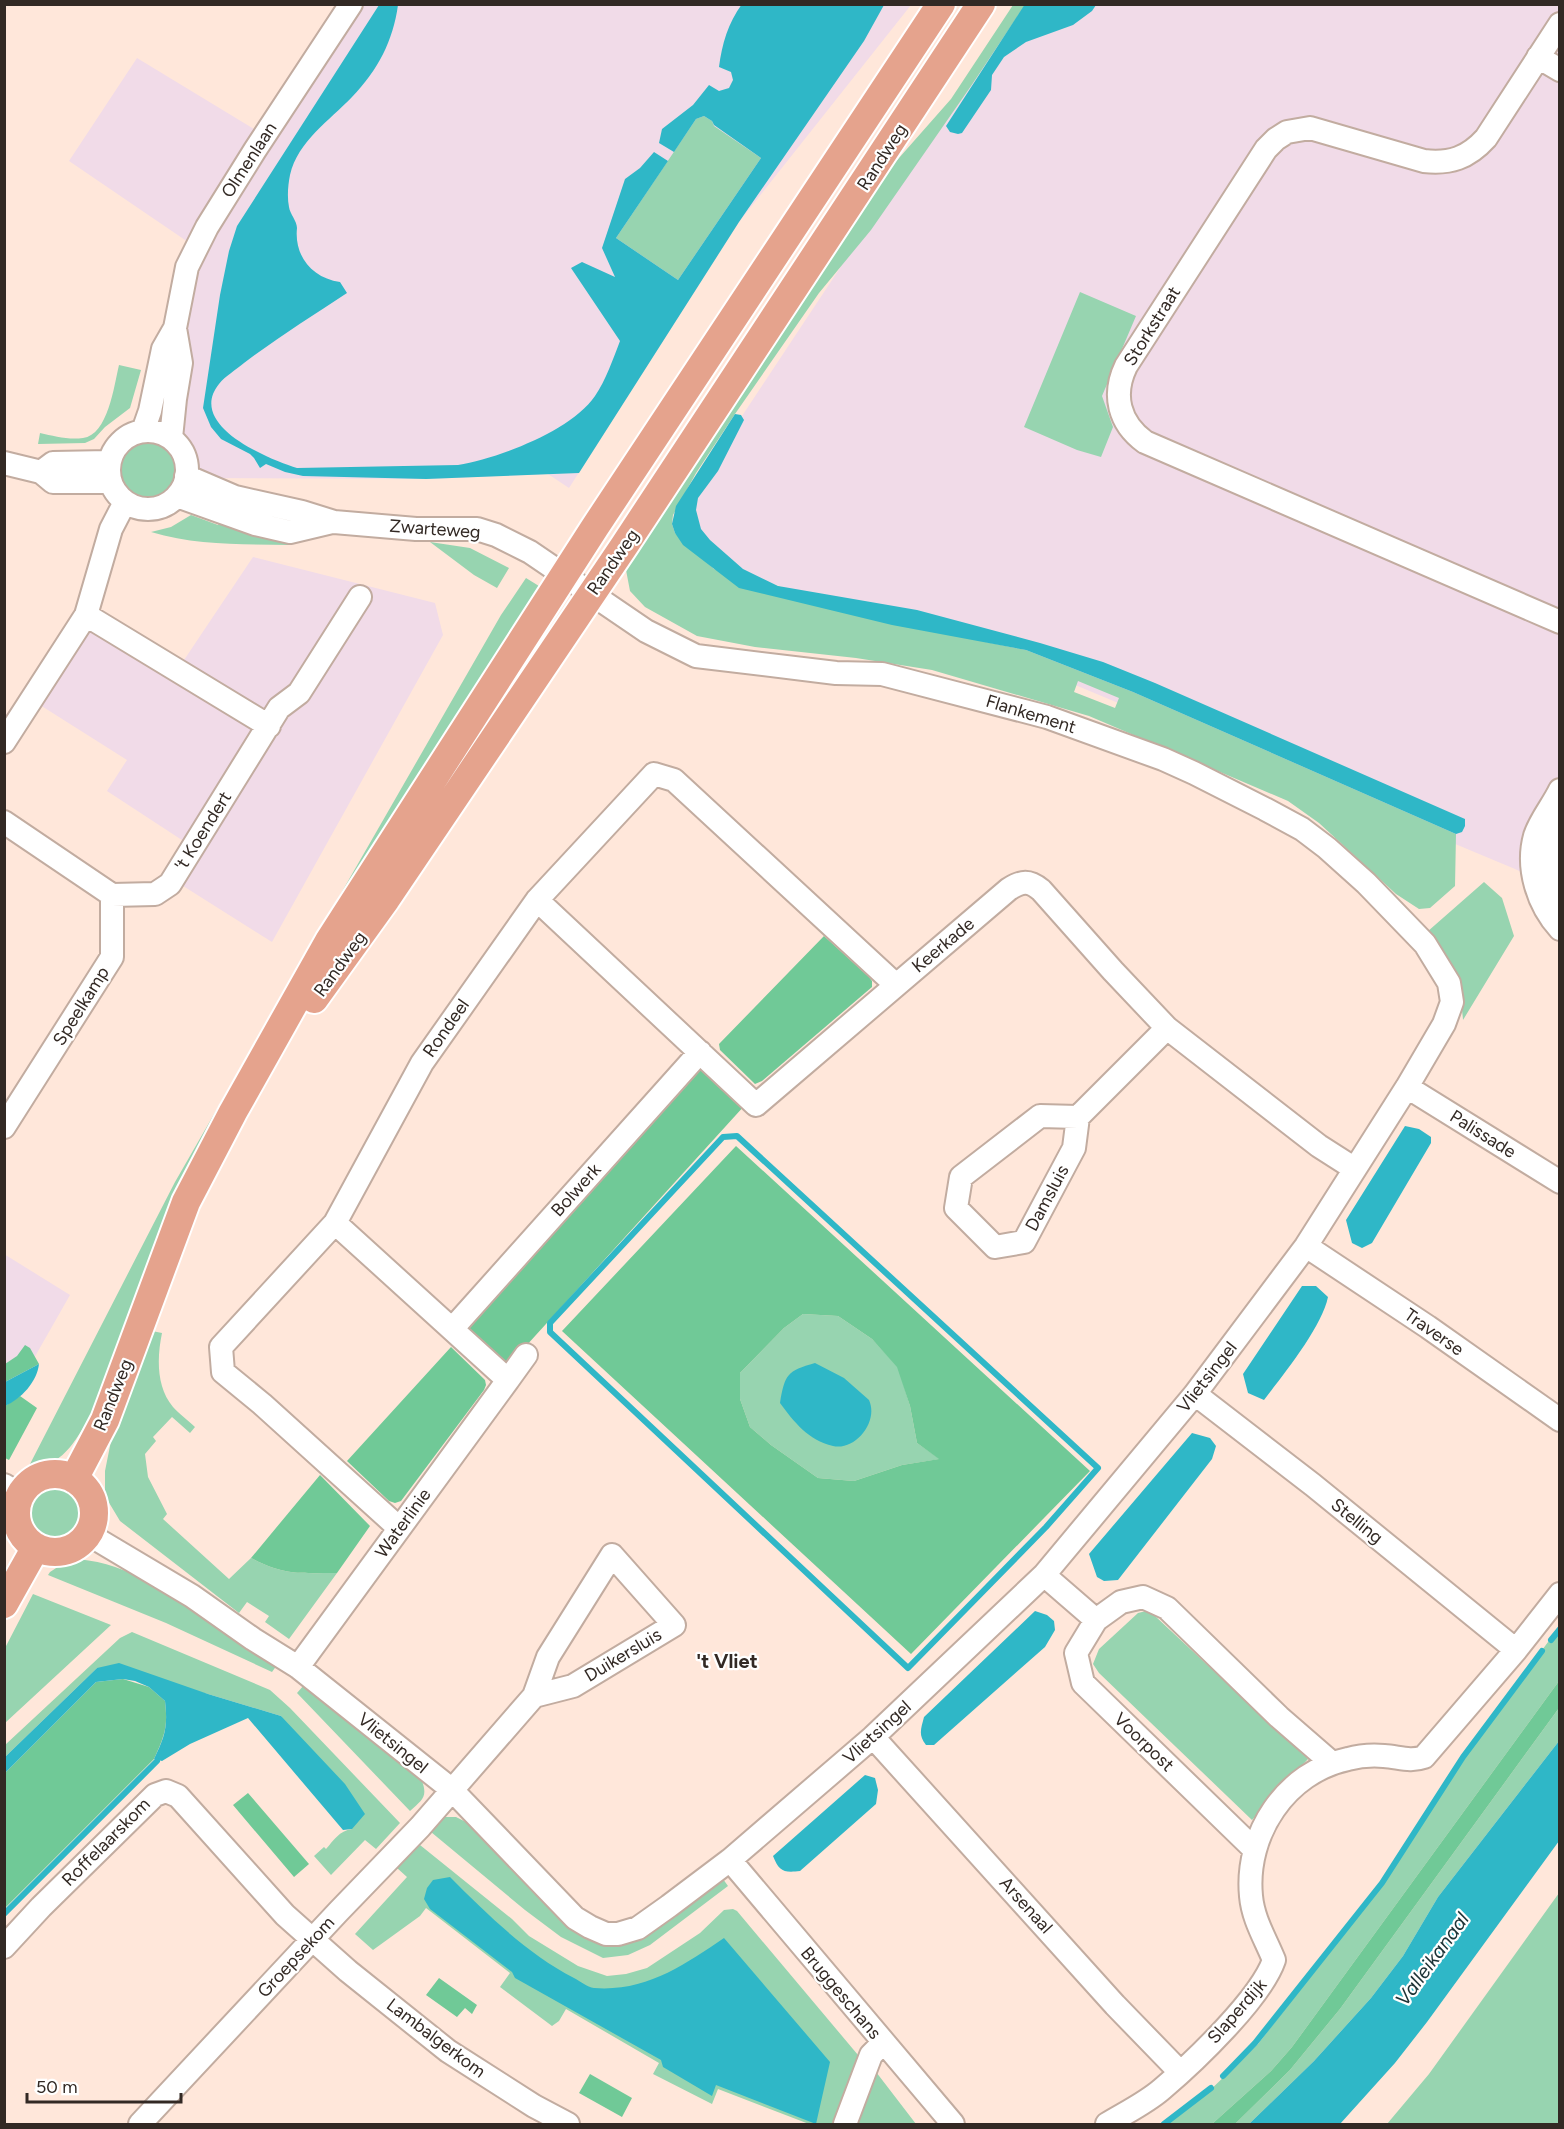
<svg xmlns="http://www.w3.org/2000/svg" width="1564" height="2129" font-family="Figtree,sans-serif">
<rect width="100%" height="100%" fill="#ffe7da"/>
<!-- commercial -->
<path fill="#f1dbe8" d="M 344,5 L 911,5 L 739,222 L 569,488 L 548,474 L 429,479 L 180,478 L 137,414 L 188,242 L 69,161 L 137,58 L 259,132 Z
M 1014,5 L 1559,5 L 1559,890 L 1515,869 L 1037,669 L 656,546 Z
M 253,557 L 435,603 L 443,635 L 272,942 L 180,884 L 188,844 L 107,791 L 127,760 L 40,705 L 103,612 L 182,663 Z
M 4,1254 L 70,1295 L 33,1360 L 4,1374 Z"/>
<!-- green -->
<path fill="#97d4b0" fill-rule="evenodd" d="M 1013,5 L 1025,5 L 971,86 L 871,230 L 819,293 L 735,414 L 696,473 L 673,515 L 672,524 L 675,533 L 714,569 L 986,642 L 1026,650 L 1133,692 L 1456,834 L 1455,886 L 1430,908 L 1419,909 L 1396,894 L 1319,823 L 1288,801 L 1089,716 L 932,670 L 856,658 L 755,647 L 697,636 L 645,607 L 630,591 L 626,570 L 634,552 L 884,175 L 951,99 ZM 1078,681 L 1119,698 L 1115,708 L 1074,692 Z
M 704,116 L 712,121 L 714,126 L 761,158 L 678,280 L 616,238 L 696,119 Z
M 1080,292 L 1136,316 L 1102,396 L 1113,427 L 1101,457 L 1077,450 L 1024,427 Z
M 119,365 L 141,370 L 130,408 L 105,427 L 94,439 L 85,443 L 38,444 L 40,433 C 54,436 68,440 83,438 C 108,435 114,386 119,365 Z
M117 471a30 30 0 1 1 60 0a30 30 0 1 1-60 0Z
M 191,515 L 218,525 L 221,519 L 291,537 L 291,545 C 243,544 197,546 151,532 L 171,527 Z
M 430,542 L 470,548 L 509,568 L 497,588 L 474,575 Z
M 526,578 L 547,591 L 380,845 L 92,1412 C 79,1436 61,1471 29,1466 L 175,1182 L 501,615 Z
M 1484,882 L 1502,898 L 1514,936 L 1463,1020 C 1460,978 1454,964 1427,932 Z
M 803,1314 L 838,1316 L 872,1339 L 898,1367 L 910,1406 L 917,1443 L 940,1459 L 902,1465 L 854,1481 L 818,1478 L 771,1445 L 750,1427 L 740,1399 L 740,1373 L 784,1328 Z
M 152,1331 L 162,1333 C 157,1357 156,1387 173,1407 C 179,1414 188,1420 195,1427 L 190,1433 L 172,1417 L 153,1437 L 156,1441 L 145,1454 L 148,1477 L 167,1514 L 163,1519 L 229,1579 L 251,1558 C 285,1576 299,1573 337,1573 L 289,1639 L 265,1622 L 269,1616 L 247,1602 L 239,1613 L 120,1521 L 105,1496 L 105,1471 L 111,1441 Z
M30 1513a25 25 0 1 1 50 0a25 25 0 1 1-50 0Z
M 70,1559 C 120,1559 164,1590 204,1617 C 229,1633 253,1649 277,1665 L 272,1672 L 166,1623 L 48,1575 L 50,1572 Z
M 33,1594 L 111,1625 L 5,1723 L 5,1648 Z
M 1146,1611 L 1155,1616 L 1308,1759 L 1252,1820 L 1099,1673 L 1093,1664 L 1099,1649 L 1138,1613 Z
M 1559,1627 L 1559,1681 L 1292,2047 L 1271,2071 L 1212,2124 L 1167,2124 L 1203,2097 L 1258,2044 L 1344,1933 L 1410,1839 L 1444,1784 Z
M 132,1632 L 270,1690 L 290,1708 L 400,1823 L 376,1849 L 365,1840 L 331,1875 L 314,1856 L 324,1847 L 326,1849 C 334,1840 339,1831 352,1829 L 281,1716 L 208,1694 L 97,1668 L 5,1757 L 5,1745 L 120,1638 Z
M 304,1685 L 422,1781 C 428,1797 422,1800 410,1811 L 297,1693 Z
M 1559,1708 L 1559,1741 L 1438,1897 L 1403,1956 L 1371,1998 L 1314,2061 L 1249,2124 L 1235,2124 L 1290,2070 L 1340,2009 Z
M 444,1817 L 456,1817 L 470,1824 L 565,1925 L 589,1940 L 612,1946 L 635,1942 L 723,1879 L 728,1886 L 650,1945 L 628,1955 L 603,1958 L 561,1937 L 525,1910 L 431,1832 Z
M 420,1845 L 512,1919 L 529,1936 L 578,1966 L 607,1976 L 626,1974 L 647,1968 L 700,1933 L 724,1910 L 733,1909 L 737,1911 L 858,2055 L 832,2124 L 809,2124 L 718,2089 L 712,2104 L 653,2074 L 659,2063 L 566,2009 L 559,2021 L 552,2026 L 500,1987 L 510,1973 L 426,1908 L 420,1916 L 373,1950 L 355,1934 L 407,1877 L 397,1868 Z
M 1559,1893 L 1559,2124 L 1387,2124 L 1429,2074 Z
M 873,2068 L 916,2124 L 853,2124 Z"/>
<!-- forest -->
<path fill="#70c997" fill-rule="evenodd" d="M 824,936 L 869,977 L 872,981 L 872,987 L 762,1081 L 755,1084 L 720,1050 L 719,1044 Z
M 702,1070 L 745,1105 L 506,1368 L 471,1335 L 469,1328 L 470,1320 L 696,1071 Z
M 736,1146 L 1090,1471 L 911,1654 L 562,1331 ZM 803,1314 L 838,1316 L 872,1339 L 897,1367 L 910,1406 L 917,1443 L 939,1459 L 902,1465 L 854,1481 L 818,1478 L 771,1445 L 750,1427 L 740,1399 L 740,1373 L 784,1328 Z
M 25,1345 L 30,1348 L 39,1364 L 5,1382 L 5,1364 L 17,1356 Z
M 451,1347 L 485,1380 L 486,1385 L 484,1390 L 401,1501 L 395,1503 L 389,1501 L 347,1461 Z
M 20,1396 L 37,1408 L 9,1460 L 5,1458 L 5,1406 Z
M 320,1475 L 370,1526 L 337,1573 C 299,1573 285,1576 251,1558 Z
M 123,1679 L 149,1687 L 165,1701 C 168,1727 165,1735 154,1759 L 5,1908 L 5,1773 L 96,1682 Z
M 1559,1681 L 1559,1708 L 1340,2009 L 1290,2070 L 1235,2124 L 1212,2124 L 1271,2071 L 1292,2047 Z
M 248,1793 L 309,1864 L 294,1877 L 233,1805 Z
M 439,1978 L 477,2005 L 472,2014 L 465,2008 L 457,2017 L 426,1995 Z
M 590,2074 L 632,2098 L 622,2117 L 579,2093 Z"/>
<!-- water -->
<path fill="#2fb7c7" d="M 742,4 L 884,5 L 864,41 L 739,222 L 579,473 L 426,479 L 303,476 L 285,472 L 266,464 L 260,468 L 254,458 L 250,454 L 221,439 L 211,427 L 203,408 L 220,295 L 229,251 L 237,226 L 379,5 L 398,5 C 393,41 378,70 352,97 C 329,121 298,141 290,175 C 288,185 287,197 289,207 C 290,214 297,221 297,228 C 294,256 312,278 340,282 L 347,293 C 312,316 277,338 244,363 C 236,370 225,376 219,384 C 186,425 268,459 297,468 L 458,465 C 499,458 571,431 595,396 C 606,380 613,359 620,341 L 571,268 L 582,262 L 615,277 L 602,248 L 625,179 L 640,168 L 654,152 L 668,161 L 616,238 L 678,280 L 761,158 L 714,125 L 712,121 L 704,116 L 696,119 L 674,152 L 659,143 L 662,129 L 693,105 L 709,85 L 719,91 L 729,88 L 733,80 L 731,72 L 719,67 C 722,44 728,23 742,4 Z
M 1025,4 L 1096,5 L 1092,11 L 1073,25 L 1026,42 L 1004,57 L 992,75 L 991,90 L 962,133 L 958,134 L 950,132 L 946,126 Z
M 735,414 L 741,415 L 744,420 L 718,471 L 698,498 L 696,510 L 701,529 L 710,540 L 743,569 L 778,586 L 917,610 L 1040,643 L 1103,662 L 1155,683 L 1465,819 L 1465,826 L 1462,832 L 1456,834 L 1133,692 L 1026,650 L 892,625 L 739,588 L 683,545 L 675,533 L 672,524 L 676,506 Z
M 1405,1126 L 1419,1129 L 1431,1137 L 1431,1143 L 1372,1243 L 1362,1248 L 1352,1243 L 1346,1220 Z
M 1302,1286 L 1316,1286 L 1328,1297 C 1322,1327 1283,1375 1264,1400 L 1248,1393 L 1243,1374 Z
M 815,1363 L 844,1378 L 869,1400 C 879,1422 855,1451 833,1446 C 808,1440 794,1422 780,1403 C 785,1374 787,1371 815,1363 Z
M 39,1364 C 37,1382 21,1399 5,1406 L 5,1382 Z
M 1192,1433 L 1210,1438 L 1216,1446 L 1212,1459 L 1118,1580 L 1104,1581 L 1097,1577 L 1089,1554 Z
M 1035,1611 L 1047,1615 L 1054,1621 L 1055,1630 L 1045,1647 L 934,1745 L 926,1745 C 918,1735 921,1729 924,1717 Z
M 119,1663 L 208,1694 L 281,1716 L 345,1784 L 365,1814 L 352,1829 L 343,1830 L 248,1718 L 190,1744 L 162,1761 L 154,1759 C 165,1736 168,1727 165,1701 L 149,1687 L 135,1681 L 123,1679 L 96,1682 L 5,1773 L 5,1757 L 97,1668 Z
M 1559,1741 L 1559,1841 L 1427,2022 L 1395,2063 L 1340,2124 L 1249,2124 L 1314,2061 L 1371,1998 L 1403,1956 L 1438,1897 Z
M 865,1775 L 875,1778 L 878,1790 L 876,1804 L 800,1871 C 783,1873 779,1871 773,1856 Z
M 450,1877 C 488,1915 526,1953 574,1978 C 580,1981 587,1987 594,1988 C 646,1992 684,1965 724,1938 L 830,2062 L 816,2124 L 716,2085 L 712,2096 L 663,2067 L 661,2060 L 515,1978 L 512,1972 L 430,1909 L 424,1899 L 427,1888 L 433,1880 Z"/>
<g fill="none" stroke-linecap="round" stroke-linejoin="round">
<!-- stream -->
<path stroke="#2fb7c7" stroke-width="6" d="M 737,1136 L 1098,1468 L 1046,1527 L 908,1668 L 550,1332 L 550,1323 L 723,1137 Z
M 1551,1640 L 1560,1629
M 4,1914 L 157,1761
M 1223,2076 L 1255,2043 L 1382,1883 L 1463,1757 L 1542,1651
M 1164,2124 L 1211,2088"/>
<defs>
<path id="minor" d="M 1560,24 L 1486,138 C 1468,158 1450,164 1424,161 L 1310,128 L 1287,132 L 1276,139 L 1266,149 L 1126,366 C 1112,395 1119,423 1145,442 L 1560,622
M 1538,57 L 1560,70
M109 470a39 39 0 1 1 78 0a39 39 0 1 1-78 0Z
M 143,431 L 150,411 L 163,349 L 175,328
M 171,438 L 175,399 L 181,363 L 175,328 L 187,267 L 207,227 L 255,150 L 351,4
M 4,463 L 41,472 L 53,482 L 110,482
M 41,472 L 53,463 L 109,462
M 177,496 L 255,524 L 290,532 L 332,522
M 86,615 L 269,726
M 4,742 L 86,615 L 111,529 L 125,502
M 1560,790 C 1553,805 1540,820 1535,836 C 1526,868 1538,905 1560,929
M 1552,814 C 1549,842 1548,871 1560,898
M 4,822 L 112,895 L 112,957 L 4,1127
M 112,895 L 155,894 L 170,884 L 279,708 L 299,693 L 360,597
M 537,900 L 756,1105 L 1009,889 C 1022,881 1029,880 1041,890 L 1113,971 L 1167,1028 L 1319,1146 L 1355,1169
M 1407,1087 L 1560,1182
M 1078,1117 L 1040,1116 L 961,1177 L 956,1208 L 995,1247 L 1024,1242 L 1074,1148 L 1078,1117 L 1167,1028
M 1306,1246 L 1428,1327 L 1560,1420
M 453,1328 L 700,1052
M 508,1380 L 526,1355
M 1195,1394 L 1313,1485 L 1516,1650
M 4,1485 L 21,1495
M 399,1528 L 262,1404 L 223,1372 L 221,1347 L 335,1223 L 422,1063 L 537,900 L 654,774 L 674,780 L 896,985
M 88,1534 L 192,1596 L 253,1639 L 298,1667 L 451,1789 L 575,1918 L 590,1927 L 606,1934 L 618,1934 L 638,1928 L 669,1906 L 730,1860 L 873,1737 L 1044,1575 L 1195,1394 L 1306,1246 L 1407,1087 L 1444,1024 L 1452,1002 L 1449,983 L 1425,944 L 1366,883 L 1327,848 L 1302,829 L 1265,809 L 1194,773 L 1163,759 L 1047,717 L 882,674 L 836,673 L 696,656 L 646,631 L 530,552 L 496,535 L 477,529 L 416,529 L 334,522 L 302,512 L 235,497 L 186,476
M 1044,1575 L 1096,1620
M 298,1667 L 508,1380 L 335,1223
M 873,1737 L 1115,2005 L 1180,2072
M 1255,1850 L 1083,1683 L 1076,1653 L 1096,1620 L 1121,1602 L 1143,1597 L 1167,1608 L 1279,1717 L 1332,1763
M 730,1860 L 953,2124
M 4,1947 L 41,1907 L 155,1795 L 166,1791 L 178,1796 L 285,1915 L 348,1971 L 448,2051 L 534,2106 L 568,2124
M 140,2124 L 338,1912 L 420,1827 L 534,1696 L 548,1657 L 612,1555 L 674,1625 L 573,1686 L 534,1696
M 845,2124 L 871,2055 L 883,2043
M 1107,2124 C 1125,2113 1146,2103 1162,2089 C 1194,2062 1261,1998 1274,1960 C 1265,1938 1253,1919 1251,1896 C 1245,1834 1286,1772 1348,1759 C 1359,1756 1372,1755 1384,1756 C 1399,1757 1410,1762 1424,1757 L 1516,1650 L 1560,1594"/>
<path id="major" d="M 314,999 L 386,899 L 624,546 L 981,4
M16 1513a39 39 0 1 1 78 0a39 39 0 1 1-78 0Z
M 74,1479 L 105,1420 L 186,1202 L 233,1112 L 329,941 L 595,527 L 941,4
M 4,1604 L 36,1547"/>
</defs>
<!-- minor casing -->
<use href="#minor" stroke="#c2aca0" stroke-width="26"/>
<!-- major casing -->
<use href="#major" stroke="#fff" stroke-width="32"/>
<!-- minor -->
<use href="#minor" stroke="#fff" stroke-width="22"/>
<!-- major -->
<use href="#major" stroke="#e5a38d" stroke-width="28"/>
</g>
<g text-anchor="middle" stroke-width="4.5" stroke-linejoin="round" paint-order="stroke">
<!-- street labels -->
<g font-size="18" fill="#322924" stroke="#fff">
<text transform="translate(882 157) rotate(-57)" y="6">Randweg</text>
<text transform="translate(249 160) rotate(-57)" y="6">Olmenlaan</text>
<text transform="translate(1152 326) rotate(-58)" y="6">Storkstraat</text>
<text transform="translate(435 529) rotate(4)" y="6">Zwarteweg</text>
<text transform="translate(613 562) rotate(-55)" y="6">Randweg</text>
<text transform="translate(1031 714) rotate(17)" y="6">Flankement</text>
<text transform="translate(203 831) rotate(-58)" y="6">'t Koendert</text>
<text transform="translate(943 945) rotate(-40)" y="6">Keerkade</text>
<text transform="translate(340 964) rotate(-54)" y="6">Randweg</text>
<text transform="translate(81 1006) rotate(-58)" y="6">Speelkamp</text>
<text transform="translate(446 1028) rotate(-55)" y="6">Rondeel</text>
<text transform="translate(1483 1134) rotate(32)" y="6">Palissade</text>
<text transform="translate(576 1190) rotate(-48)" y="6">Bolwerk</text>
<text transform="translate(1047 1198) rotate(-62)" y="6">Damsluis</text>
<text transform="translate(1434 1332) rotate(35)" y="6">Traverse</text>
<text transform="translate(1207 1377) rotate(-52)" y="6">Vlietsingel</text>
<text transform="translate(113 1395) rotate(-68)" y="6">Randweg</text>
<text transform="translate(1357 1521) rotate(39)" y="6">Stelling</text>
<text transform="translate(403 1523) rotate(-54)" y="6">Waterlinie</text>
<text transform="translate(623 1655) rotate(-31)" y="6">Duikersluis</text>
<text transform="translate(877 1732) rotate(-42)" y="6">Vlietsingel</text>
<text transform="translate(1144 1742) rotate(44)" y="6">Voorpost</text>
<text transform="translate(393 1743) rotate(39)" y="6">Vlietsingel</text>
<text transform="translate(106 1842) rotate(-45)" y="6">Roffelaarskom</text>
<text transform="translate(1026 1905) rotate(48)" y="6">Arsenaal</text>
<text transform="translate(296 1957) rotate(-47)" y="6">Groepsekom</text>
<text transform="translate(841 1993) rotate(50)" y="6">Bruggeschans</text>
<text transform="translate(1237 2011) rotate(-49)" y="6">Slaperdijk</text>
<text transform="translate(436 2038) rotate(37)" y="6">Lambalgerkom</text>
</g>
<!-- neighbourhood labels -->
<g font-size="20" font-weight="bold" fill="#322924" stroke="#fff">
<text x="727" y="1668">'t Vliet</text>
</g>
<!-- water labels -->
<g font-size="20" font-style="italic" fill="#1d3336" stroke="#fff">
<text transform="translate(1432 1959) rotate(-54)" y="7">Valleikanaal</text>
</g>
</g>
<!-- border -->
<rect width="1564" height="2129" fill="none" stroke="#322924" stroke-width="12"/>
<!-- scale -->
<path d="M27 2093v9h154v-9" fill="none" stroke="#322924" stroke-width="3"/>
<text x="36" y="2093" font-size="18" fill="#322924" stroke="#ffffff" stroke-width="4.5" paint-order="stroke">50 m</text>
</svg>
